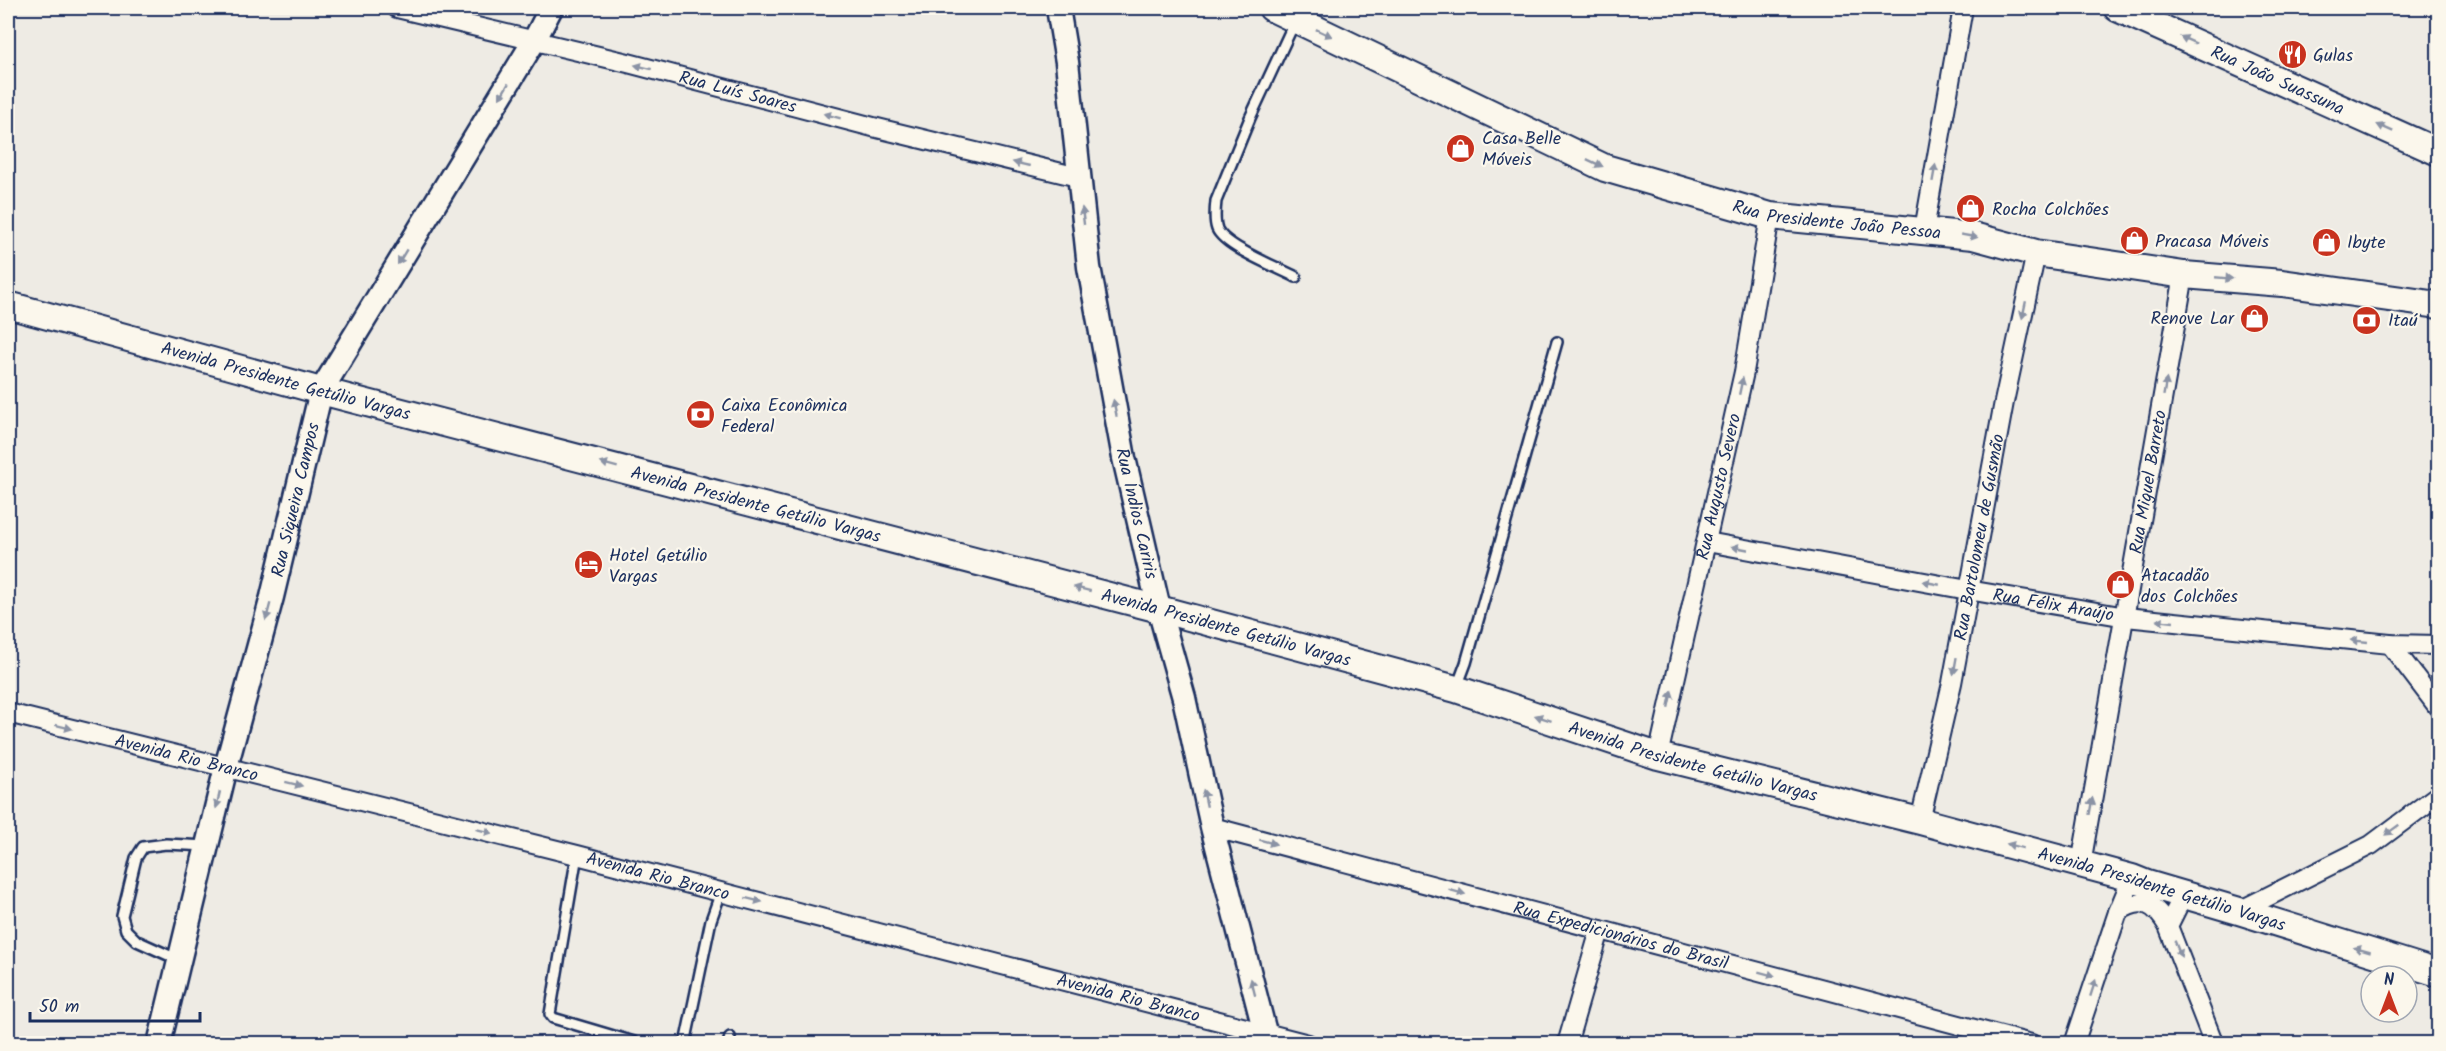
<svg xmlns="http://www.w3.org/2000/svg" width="2446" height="1051" font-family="Kalam,sans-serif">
<rect width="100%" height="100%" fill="#eeebe4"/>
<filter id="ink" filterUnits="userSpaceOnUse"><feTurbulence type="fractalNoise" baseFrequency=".0167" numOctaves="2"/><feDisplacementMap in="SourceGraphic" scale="12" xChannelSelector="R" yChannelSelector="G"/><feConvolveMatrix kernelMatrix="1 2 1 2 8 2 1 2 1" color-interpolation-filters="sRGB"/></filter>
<g filter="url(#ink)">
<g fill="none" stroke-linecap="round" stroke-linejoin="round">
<defs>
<path id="service" d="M 1295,21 L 1250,118 L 1216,201 C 1215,210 1214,221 1217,229 C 1225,247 1277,267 1296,277
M 1457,687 L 1466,663 L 1557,342
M 577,855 L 550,1014 L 553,1018 L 634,1042
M 179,960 L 137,941 L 126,930 L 122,916 L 136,858 L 143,847 L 166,844 L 208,846
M 685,1044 L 711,920 L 721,892
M 728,1044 L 730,1037"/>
<g id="minor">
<path id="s1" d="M 397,8 L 628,63 L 873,127 L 1078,177"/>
<path d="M 1924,230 L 1963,8"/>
<path id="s2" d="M 1707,542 L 1968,590 L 2126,617 L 2390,644 L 2438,645"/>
<path d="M 2390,644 L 2438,707"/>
<path id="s3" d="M 8,713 L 577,855 L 1308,1044"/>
<path id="s4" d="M 1658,756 L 1744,372 L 1770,216"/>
<path id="s5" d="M 1920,821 L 1952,683 L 2004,402 L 2036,253"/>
<path id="s6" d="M 1212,827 L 2031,1044"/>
<path id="s7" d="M 2081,864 L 2184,275"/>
<path d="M 2183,896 L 2168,926 L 2214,1044"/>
<path d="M 2239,911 L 2371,845 L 2438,795"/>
<path d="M 2118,912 C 2142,896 2154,903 2168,926"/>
<path d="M 1567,1044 L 1600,930"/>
<path d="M 2074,1044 L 2118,912 L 2132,878"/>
</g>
<g id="tertiary">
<path id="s8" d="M 1058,8 L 1067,62 L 1089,267 L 1124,458 L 1159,609 L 1184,698 L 1212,827 L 1268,1044"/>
<path id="s9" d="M 159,1044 L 226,767 L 272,597 L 321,391 L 534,41 L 551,8"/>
</g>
<g id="secondary">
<path id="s10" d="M 1272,8 L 1605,168 L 1770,216 L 1973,236 L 2036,253 L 2184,275 L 2282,283 L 2438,305"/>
<path id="s11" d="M 2117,8 L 2438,152"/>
<path id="s12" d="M 8,305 L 321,391 L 1159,609 L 1456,689 L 1658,756 L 1920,821 L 2132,878 L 2147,884 L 2239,911 L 2438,973"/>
</g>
</defs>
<!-- service casing -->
<use href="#service" stroke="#1b2f5e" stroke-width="14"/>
<!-- minor casing -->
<use href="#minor" stroke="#1b2f5e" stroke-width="22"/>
<!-- tertiary casing -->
<use href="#tertiary" stroke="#1b2f5e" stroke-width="27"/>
<!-- secondary casing -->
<use href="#secondary" stroke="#1b2f5e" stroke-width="30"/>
<!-- service -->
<use href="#service" stroke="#fbf7ec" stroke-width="9"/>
<!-- minor -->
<use href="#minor" stroke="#fbf7ec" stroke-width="18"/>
<!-- tertiary -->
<use href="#tertiary" stroke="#fbf7ec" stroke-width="22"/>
<!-- secondary -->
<use href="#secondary" stroke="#fbf7ec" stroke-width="26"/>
</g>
<!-- one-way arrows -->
<defs><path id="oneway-solid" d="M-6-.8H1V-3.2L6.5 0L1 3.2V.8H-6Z" transform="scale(1.5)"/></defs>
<g fill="#8b93a5">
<use href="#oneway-solid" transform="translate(1324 33) rotate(25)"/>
<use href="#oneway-solid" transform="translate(2188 40) rotate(-156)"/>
<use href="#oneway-solid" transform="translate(643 67) rotate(-166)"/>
<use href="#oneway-solid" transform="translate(504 91) rotate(121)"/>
<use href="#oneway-solid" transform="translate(832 116) rotate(-165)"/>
<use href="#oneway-solid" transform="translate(2385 128) rotate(-156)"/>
<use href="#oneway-solid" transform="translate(1595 163) rotate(25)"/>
<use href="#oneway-solid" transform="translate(1021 164) rotate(-167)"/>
<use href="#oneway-solid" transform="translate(1934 173) rotate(-80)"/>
<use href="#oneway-solid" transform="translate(1083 216) rotate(-97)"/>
<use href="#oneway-solid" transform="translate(1969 236) rotate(10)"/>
<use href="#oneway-solid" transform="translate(402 257) rotate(121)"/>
<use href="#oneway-solid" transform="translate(2224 278) rotate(5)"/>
<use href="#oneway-solid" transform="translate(2024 310) rotate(102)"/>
<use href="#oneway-solid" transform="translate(1741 386) rotate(-78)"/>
<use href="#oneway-solid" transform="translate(2165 387) rotate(-80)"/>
<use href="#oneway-solid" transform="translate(1115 408) rotate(-101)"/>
<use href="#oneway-solid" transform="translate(609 465) rotate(-165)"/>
<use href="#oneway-solid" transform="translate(1740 548) rotate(-169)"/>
<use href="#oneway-solid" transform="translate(1931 583) rotate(-169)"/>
<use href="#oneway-solid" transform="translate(1082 589) rotate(-166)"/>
<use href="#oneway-solid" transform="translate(268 612) rotate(105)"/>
<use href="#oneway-solid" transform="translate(2165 621) rotate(-174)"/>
<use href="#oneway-solid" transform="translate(2359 641) rotate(-174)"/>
<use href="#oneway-solid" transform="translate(1955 666) rotate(100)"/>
<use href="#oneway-solid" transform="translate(1670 699) rotate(-78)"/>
<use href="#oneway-solid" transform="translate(1543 718) rotate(-162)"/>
<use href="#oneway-solid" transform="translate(64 727) rotate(14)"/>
<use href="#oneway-solid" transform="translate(294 784) rotate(14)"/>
<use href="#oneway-solid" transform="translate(1205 798) rotate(-102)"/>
<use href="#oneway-solid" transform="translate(218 800) rotate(103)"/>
<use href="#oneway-solid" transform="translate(2091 806) rotate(-80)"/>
<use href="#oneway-solid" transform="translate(2392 830) rotate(144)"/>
<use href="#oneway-solid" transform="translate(484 831) rotate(14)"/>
<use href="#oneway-solid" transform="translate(1268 842) rotate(15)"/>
<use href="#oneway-solid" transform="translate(2015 846) rotate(-165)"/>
<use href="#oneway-solid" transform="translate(1457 892) rotate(15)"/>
<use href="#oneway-solid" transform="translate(754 900) rotate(14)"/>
<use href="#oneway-solid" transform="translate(2178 949) rotate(68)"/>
<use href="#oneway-solid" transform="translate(2362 950) rotate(-164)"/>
<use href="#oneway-solid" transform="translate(1767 974) rotate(15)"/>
<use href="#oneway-solid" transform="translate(1253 987) rotate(-104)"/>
<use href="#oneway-solid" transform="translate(2093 988) rotate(-72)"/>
</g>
</g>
<!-- icons -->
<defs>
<symbol id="restaurant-disc" viewBox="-11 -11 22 22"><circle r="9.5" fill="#c8321e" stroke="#fbf7ec"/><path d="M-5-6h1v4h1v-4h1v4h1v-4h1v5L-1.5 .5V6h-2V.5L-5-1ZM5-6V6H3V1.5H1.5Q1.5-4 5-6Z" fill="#fff"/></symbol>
<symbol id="shop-disc" viewBox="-11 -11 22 22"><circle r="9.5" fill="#c8321e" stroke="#fbf7ec"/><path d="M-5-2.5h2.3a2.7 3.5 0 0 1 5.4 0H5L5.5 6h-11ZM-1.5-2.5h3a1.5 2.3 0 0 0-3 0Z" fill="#fff"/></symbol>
<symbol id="bank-disc" viewBox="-11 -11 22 22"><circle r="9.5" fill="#c8321e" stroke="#fbf7ec"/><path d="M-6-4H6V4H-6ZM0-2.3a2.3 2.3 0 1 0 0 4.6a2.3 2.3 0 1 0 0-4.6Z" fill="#fff"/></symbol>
<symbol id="hotel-disc" viewBox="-11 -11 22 22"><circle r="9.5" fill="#c8321e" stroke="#fbf7ec"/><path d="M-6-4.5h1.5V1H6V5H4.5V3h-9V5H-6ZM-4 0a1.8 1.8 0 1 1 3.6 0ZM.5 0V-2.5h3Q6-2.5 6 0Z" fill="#fff"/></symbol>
</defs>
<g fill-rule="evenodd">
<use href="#restaurant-disc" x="2276" y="38" width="33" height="33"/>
<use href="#shop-disc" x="1444" y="132" width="33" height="33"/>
<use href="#shop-disc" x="1954" y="192" width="33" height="33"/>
<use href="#shop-disc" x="2118" y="224" width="33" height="33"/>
<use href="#shop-disc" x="2310" y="226" width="33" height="33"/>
<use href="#shop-disc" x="2238" y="302" width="33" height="33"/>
<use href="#bank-disc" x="2350" y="304" width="33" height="33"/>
<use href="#bank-disc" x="684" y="398" width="33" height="33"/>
<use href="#hotel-disc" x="572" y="548" width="33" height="33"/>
<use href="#shop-disc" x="2104" y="568" width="33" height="33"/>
</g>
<g text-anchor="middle" stroke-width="4.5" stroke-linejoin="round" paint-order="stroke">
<!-- poi labels -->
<g font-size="18" fill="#1b2f5e" stroke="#fbf7ec" text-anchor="start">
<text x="2313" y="61">Gulas</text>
<text x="1482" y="144">Casa Belle<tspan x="1482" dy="21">Móveis</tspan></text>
<text x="1992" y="215">Rocha Colchões</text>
<text x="2155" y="247">Pracasa Móveis</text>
<text x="2347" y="248">Ibyte</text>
<text x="2234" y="324" text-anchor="end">Renove Lar</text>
<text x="2388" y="326">Itaú</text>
<text x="721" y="411">Caixa Econômica<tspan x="721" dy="21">Federal</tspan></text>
<text x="609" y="561">Hotel Getúlio<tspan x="609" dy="21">Vargas</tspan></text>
<text x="2141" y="581">Atacadão<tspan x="2141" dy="21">dos Colchões</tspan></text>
</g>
<!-- street labels -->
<g font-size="18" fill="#1b2f5e" stroke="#fbf7ec">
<text dy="6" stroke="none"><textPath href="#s11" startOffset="176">Rua João Suassuna</textPath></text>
<text dy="6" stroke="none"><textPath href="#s1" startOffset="351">Rua Luís Soares</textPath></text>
<text dy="6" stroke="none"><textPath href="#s10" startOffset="608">Rua Presidente João Pessoa</textPath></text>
<text dy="6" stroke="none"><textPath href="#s12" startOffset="288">Avenida Presidente Getúlio Vargas</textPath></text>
<text dy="6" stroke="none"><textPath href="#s7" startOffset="388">Rua Miguel Barreto</textPath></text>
<text dy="6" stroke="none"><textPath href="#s4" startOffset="276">Rua Augusto Severo</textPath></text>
<text dy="6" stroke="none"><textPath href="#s9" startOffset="561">Rua Siqueira Campos</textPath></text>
<text dy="6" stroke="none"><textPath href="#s12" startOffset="774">Avenida Presidente Getúlio Vargas</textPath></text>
<text dy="6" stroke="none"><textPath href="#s8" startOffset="512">Rua Índios Cariris</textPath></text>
<text dy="6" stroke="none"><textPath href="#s5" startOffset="290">Rua Bartolomeu de Gusmão</textPath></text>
<text dy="6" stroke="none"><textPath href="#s2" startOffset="352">Rua Félix Araújo</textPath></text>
<text dy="6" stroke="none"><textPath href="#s12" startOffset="1260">Avenida Presidente Getúlio Vargas</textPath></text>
<text dy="6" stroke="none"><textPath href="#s3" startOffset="184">Avenida Rio Branco</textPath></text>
<text dy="6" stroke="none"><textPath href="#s12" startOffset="1746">Avenida Presidente Getúlio Vargas</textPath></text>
<text dy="6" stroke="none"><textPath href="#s3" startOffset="670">Avenida Rio Branco</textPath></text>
<text dy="6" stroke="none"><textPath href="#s12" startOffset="2232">Avenida Presidente Getúlio Vargas</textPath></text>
<text dy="6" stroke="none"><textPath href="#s6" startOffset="423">Rua Expedicionários do Brasil</textPath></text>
<text dy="6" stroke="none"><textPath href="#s3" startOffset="1156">Avenida Rio Branco</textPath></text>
</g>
</g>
<!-- margin -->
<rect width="2446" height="1051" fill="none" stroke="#fbf7ec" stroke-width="30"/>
<rect x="15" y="15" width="2416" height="1021" fill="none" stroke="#1b2f5e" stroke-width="2" filter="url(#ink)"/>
<!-- north arrow -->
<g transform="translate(2389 994)"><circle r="28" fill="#fbf7ec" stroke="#a1a7b3" stroke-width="1.5"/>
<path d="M0-4.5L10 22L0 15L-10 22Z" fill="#c8321e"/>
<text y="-9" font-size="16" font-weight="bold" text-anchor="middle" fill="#1b2f5e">N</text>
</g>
<!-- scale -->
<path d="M30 1012v9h170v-9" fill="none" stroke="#1b2f5e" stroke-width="3"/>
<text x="39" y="1012" font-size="18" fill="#1b2f5e" stroke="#fbf7ec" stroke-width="4.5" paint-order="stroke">50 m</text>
</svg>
